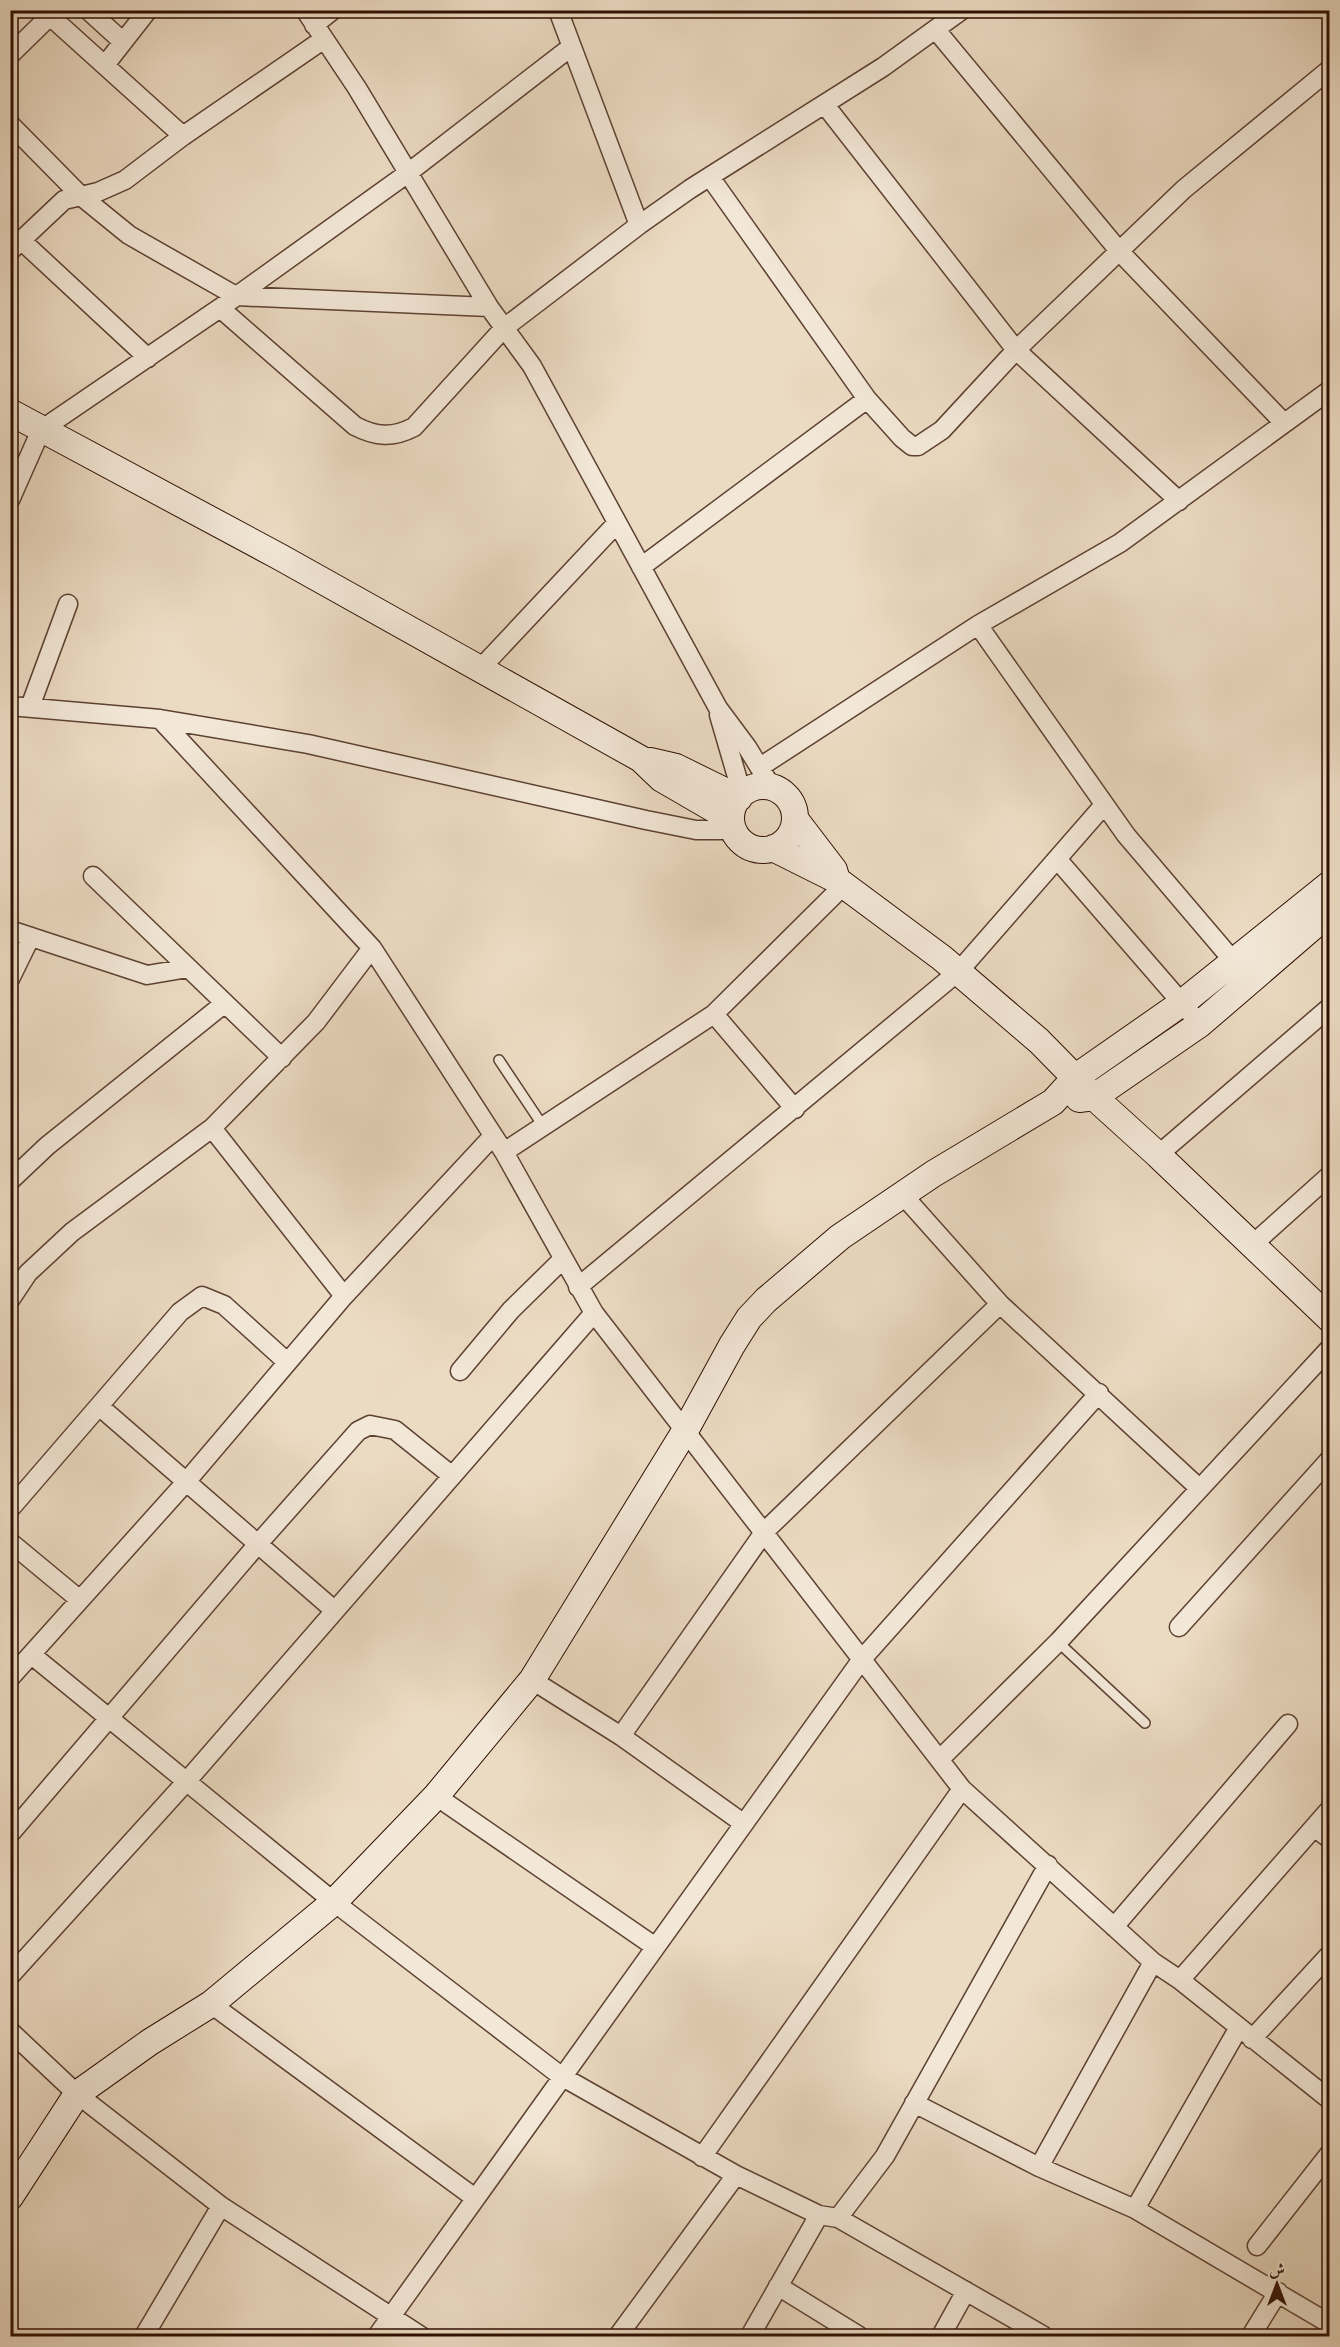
<svg xmlns="http://www.w3.org/2000/svg" width="1340" height="2347" font-family="'IM FELL DW Pica',Amiri,serif">
<rect width="100%" height="100%" fill="#ecdbc3"/>
<filter id="stains"><feTurbulence type="fractalNoise" baseFrequency=".00333" numOctaves="4"/><feColorMatrix values="0 0 0 0 .2 0 0 0 0 .09 0 0 0 0 .02 0 0 0 .5 -.17"/></filter>
<radialGradient id="worn" r=".72"><stop offset=".6" stop-color="#630" stop-opacity="0"/><stop offset="1" stop-color="#630" stop-opacity=".3"/></radialGradient>
<g fill="none" stroke-linecap="round" stroke-linejoin="round">
<defs>
<path id="lane" d="M 499,1060 L 543,1126
M 1058,1642 L 1145,1723"/>
<path id="street" d="M 88,10 L 122,41
M 305,10 L 357,88 L 489,307 L 532,366 L 718,708 L 747,747 L 772,788
M 558,10 L 639,225
M 50,16 L 183,136
M 314,25 L 333,10
M 936,30 L 1120,252 L 1284,423
M 10,55 L 56,10
M 105,65 L 148,10
M 825,105 L 1016,350 L 1184,189 L 1330,69
M 10,124 L 81,196 L 129,235 L 236,296 L 489,307
M 710,177 L 867,399 L 902,438 L 912,446 L 918,446 L 942,430 L 1016,350 L 1179,501
M 22,241 L 148,358
M 10,251 L 64,200 L 98,192 L 125,180 L 183,136 L 324,39
M 220,308 L 355,426 C 376,437 393,438 414,427 L 504,328 L 639,225 L 690,189 L 883,67 L 962,10
M 10,500 L 41,430 L 220,308 L 408,173 L 571,47
M 641,567 L 867,399
M 978,625 L 1120,543 L 1330,390
M 480,669 L 617,523
M 10,706 L 160,719 L 308,744 L 646,820 L 696,830 L 733,830
M 30,707 L 68,604
M 719,715 L 742,794
M 160,719 L 372,948 L 504,1152 L 594,1313 L 962,1789 L 1153,1962 L 1180,1980 L 1330,2100
M 760,767 L 978,625 L 1126,835 L 1235,963
M 1057,859 L 1200,1024
M 93,876 L 282,1058
M 10,930 L 147,975 L 188,968
M 10,979 L 30,938
M 714,1014 L 795,1109
M 212,1128 L 344,1296
M 504,1152 L 714,1014 L 844,885
M 1158,1155 L 1330,1007
M 10,1181 L 47,1146 L 225,1003
M 902,1194 L 1000,1304 L 1199,1488
M 1252,1245 L 1330,1175
M 578,1287 L 959,971 L 1104,805
M 10,1300 L 28,1273 L 72,1232 L 212,1128 L 316,1022 L 372,948
M 460,1371 L 511,1310 L 562,1260
M 99,1406 L 334,1610
M 10,1509 L 180,1312 L 202,1296 L 224,1305 L 287,1362
M 10,1542 L 80,1600
M 1179,1627 L 1330,1459
M 33,1656 L 334,1902 L 561,2076 L 736,2175 L 819,2215 L 838,2218 L 1044,2336
M 10,1678 L 186,1482 L 344,1296 L 493,1136
M 532,1680 L 621,1736 L 743,1823
M 621,1736 L 765,1531 L 1000,1304
M 940,1759 L 1058,1642 L 1330,1348
M 436,1796 L 654,1946
M 1314,1827 L 1330,1839
M 10,1834 L 257,1545 L 358,1431 L 370,1425 L 395,1430 L 451,1475
M 1114,1927 L 1288,1724
M 10,1976 L 186,1782 L 594,1313
M 1180,1980 L 1330,1809
M 211,2004 L 475,2198
M 10,2031 L 77,2094 L 221,2206 L 421,2336
M 1252,2039 L 1330,1954
M 914,2103 L 1039,2167 L 1135,2209 L 1330,2324
M 702,2157 L 962,1789
M 1039,2167 L 1153,1962
M 1135,2209 L 1238,2029
M 838,2218 L 885,2156 L 1048,1865
M 1257,2246 L 1330,2153
M 778,2286 L 859,2336
M 144,2336 L 221,2206
M 377,2336 L 862,1659 L 1099,1393
M 618,2336 L 736,2175
M 750,2336 L 819,2215
M 941,2336 L 966,2291
M 1251,2336 L 1278,2292"/>
<path id="secondary" d="M 10,412 L 280,557 L 641,759 L 662,779 L 731,819
M 650,761 L 676,767 L 739,798
M731 818a32 32 0 1 1 64 0a32 32 0 1 1-64 0Z
M 795,819 L 834,870 L 837,880
M 773,848 L 837,880 L 942,958 L 1039,1041 L 1094,1097 L 1158,1155 L 1330,1319
M 1079,1099 L 1094,1097 L 1200,1024 L 1330,912
M 10,2197 L 77,2094 L 150,2042 L 211,2004 L 334,1902 L 436,1796 L 532,1680 L 685,1431 L 732,1345 L 749,1318 L 766,1300 L 840,1237 L 933,1174 L 1053,1102 L 1076,1077 L 1182,1003 L 1330,884"/>
</defs>
<!-- lane casing -->
<use href="#lane" stroke="#5d4132" stroke-width="12"/>
<!-- street casing -->
<use href="#street" stroke="#5d4132" stroke-width="21"/>
<!-- secondary casing -->
<use href="#secondary" stroke="#2d0e02" stroke-width="28"/>
<!-- lane -->
<use href="#lane" stroke="#f3e8d8" stroke-width="9"/>
<!-- street -->
<use href="#street" stroke="#f3e8d8" stroke-width="18"/>
<!-- secondary -->
<use href="#secondary" stroke="#f3e8d8" stroke-width="26"/>
</g>
<!-- margin -->
<rect width="1340" height="2347" fill="none" stroke="#ecdbc3" stroke-width="36"/>
<rect x="12" y="12" width="1316" height="2323" fill="none" stroke="#2d0e02" stroke-width="3"/>
<rect x="18" y="18" width="1304" height="2311" fill="none" stroke="#2d0e02" stroke-width="1.5"/>
<!-- north arrow -->
<g transform="translate(1277 2284)" stroke="#f3e8d8" stroke-width="4.5" paint-order="stroke">
<path d="M0-4.5L10 22L0 15L-10 22Z" fill="#2d0e02"/>
<text y="-9" font-size="16" font-weight="bold" text-anchor="middle" fill="#2d0e02">ش</text>
</g>
<rect width="100%" height="100%" filter="url(#stains)"/>
<rect width="100%" height="100%" fill="url(#worn)"/>
</svg>
